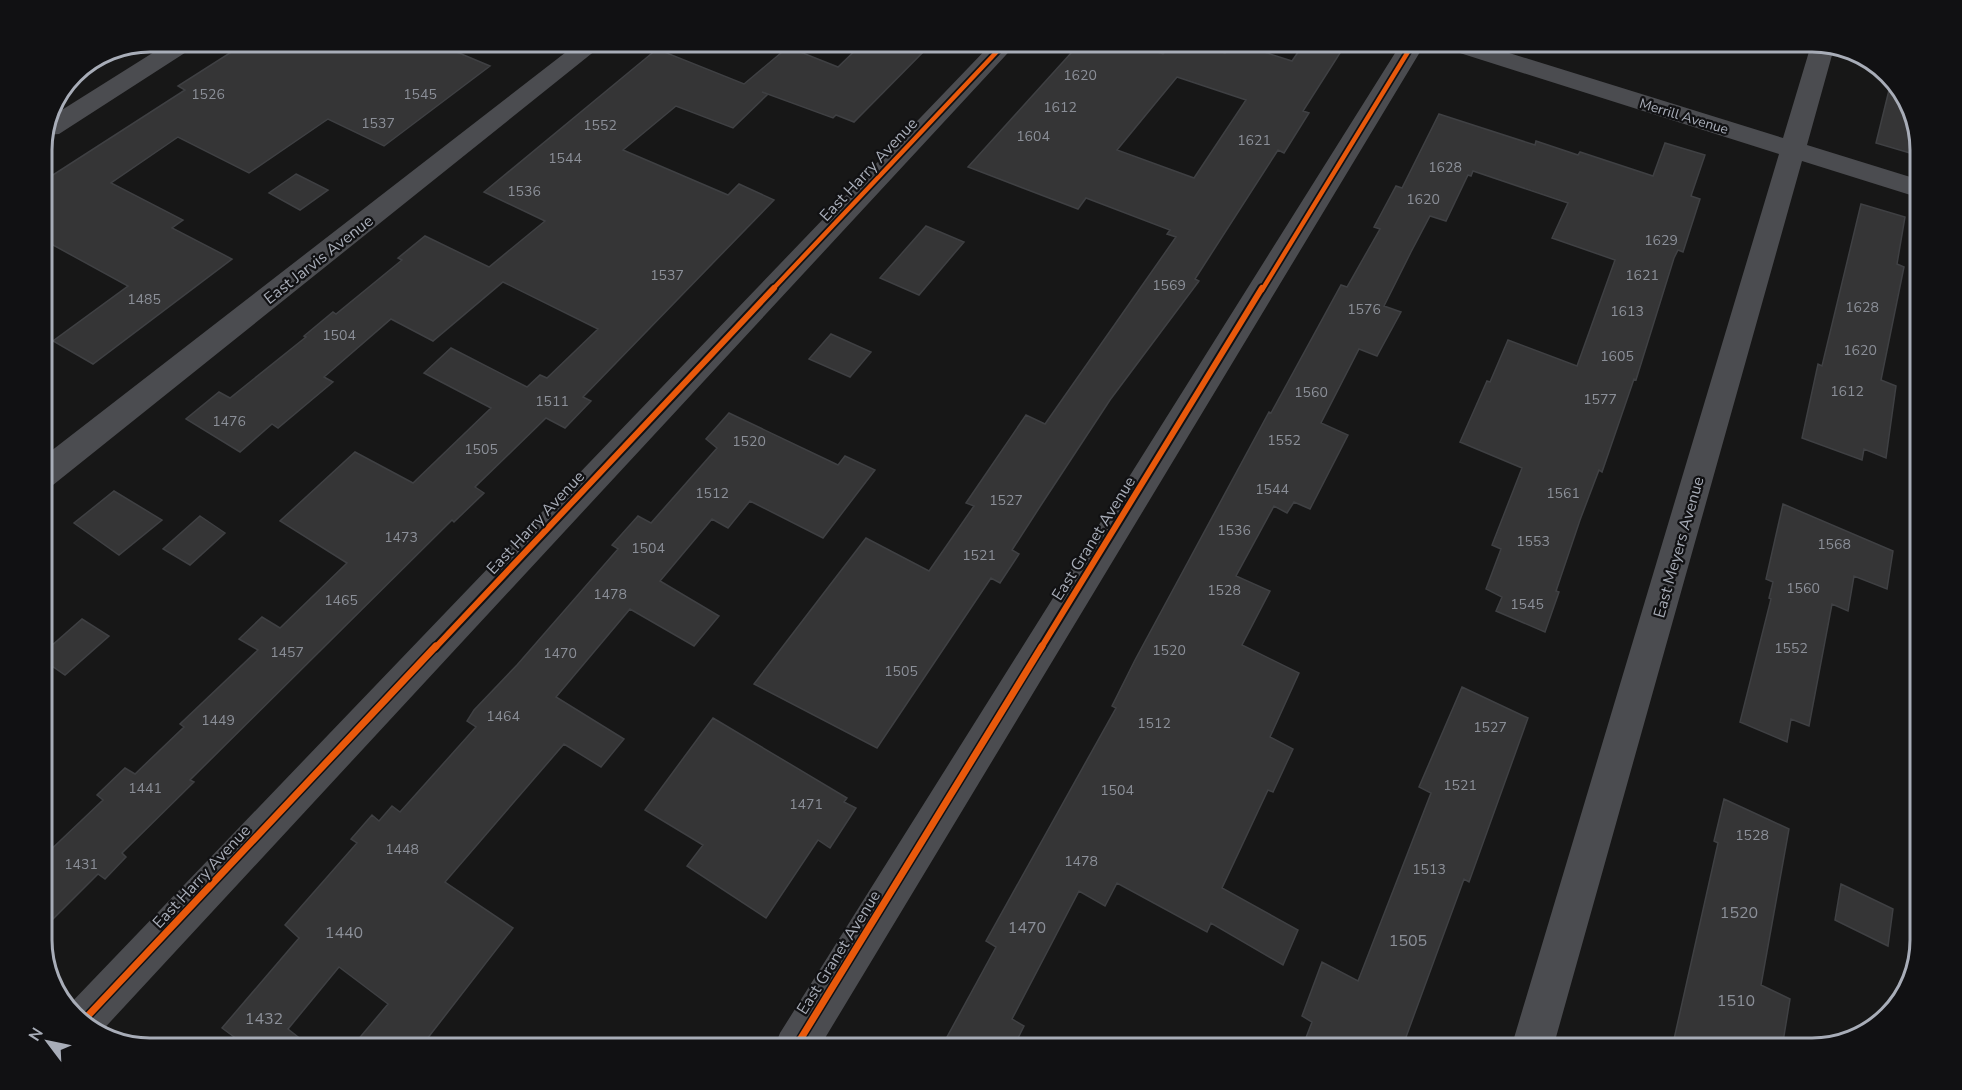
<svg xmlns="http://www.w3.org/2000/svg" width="1962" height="1090" font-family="'Nunito Sans',sans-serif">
<rect width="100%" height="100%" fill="#171717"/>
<!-- building -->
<path fill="#353536" stroke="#3f4043" stroke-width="1.5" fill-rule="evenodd" d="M 247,42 L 433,42 L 490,66 L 384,146 L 328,119 L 249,173 L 178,137 L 111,183 L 183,220 L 172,228 L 232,259 L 93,364 L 53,341 L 128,286 L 42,239 L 42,182 L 185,90 L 178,86 Z
M 864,42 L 933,42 L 854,122 L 836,115 L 833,118 L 762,92 L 768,94 L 733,128 L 676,106 L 623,150 L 728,195 L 739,184 L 774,200 L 583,397 L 591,401 L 565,428 L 546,418 L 475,487 L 484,493 L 454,522 L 452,520 L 190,780 L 194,782 L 122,853 L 126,857 L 105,879 L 98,874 L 42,930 L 42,858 L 103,800 L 97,795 L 125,768 L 135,774 L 184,727 L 180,724 L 258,650 L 239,639 L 262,617 L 280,628 L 347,563 L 280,521 L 355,452 L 413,483 L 491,408 L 424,373 L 451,348 L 527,387 L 540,375 L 547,378 L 598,329 L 503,282 L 433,341 L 391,319 L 324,377 L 333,382 L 278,428 L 272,424 L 240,452 L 186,419 L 219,392 L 230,398 L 306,337 L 304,336 L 333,312 L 336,314 L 402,260 L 398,258 L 425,236 L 489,267 L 545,221 L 484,192 L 657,49 L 744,84 L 788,47 L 838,67 Z
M 1081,42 L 1127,42 L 1163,54 L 1174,42 L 1192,42 L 1225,53 L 1233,42 L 1292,61 L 1305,42 L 1347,42 L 1303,111 L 1309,113 L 1284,153 L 1278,150 L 1195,279 L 1199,281 L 1110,400 L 1043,502 L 1012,550 L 1019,554 L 1000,583 L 991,578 L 877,748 L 754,684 L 866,538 L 929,571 L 974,506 L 966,503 L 1026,415 L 1045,424 L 1176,237 L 1167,234 L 1170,230 L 1086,198 L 1078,209 L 968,167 ZM 1177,77 L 1246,100 L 1194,178 L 1117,150 Z
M 1891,82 L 1905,96 L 1920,144 L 1920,156 L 1876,143 Z
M 1439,114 L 1535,145 L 1536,141 L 1578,155 L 1580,152 L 1653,176 L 1665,143 L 1705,155 L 1691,196 L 1700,199 L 1683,252 L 1678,250 L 1674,258 L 1636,380 L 1634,379 L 1602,472 L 1599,470 L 1580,520 L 1556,591 L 1559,592 L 1545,632 L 1496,611 L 1502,597 L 1486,589 L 1501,549 L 1492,545 L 1522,468 L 1460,442 L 1487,381 L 1490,382 L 1508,340 L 1577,366 L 1615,260 L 1552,238 L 1568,203 L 1473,171 L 1471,176 L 1468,175 L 1446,221 L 1430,216 L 1411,252 L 1384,306 L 1401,312 L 1377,356 L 1359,349 L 1321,423 L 1348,435 L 1310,509 L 1294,502 L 1287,513 L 1274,506 L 1236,576 L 1270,591 L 1242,645 L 1299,673 L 1270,737 L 1293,749 L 1273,792 L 1268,790 L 1222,888 L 1298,930 L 1283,965 L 1211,923 L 1207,932 L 1117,883 L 1105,906 L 1079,891 L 1012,1019 L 1024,1026 L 1013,1048 L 941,1048 L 996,947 L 986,941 L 1116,708 L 1112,706 L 1135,660 L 1269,412 L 1271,413 L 1341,285 L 1347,287 L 1380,229 L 1374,227 L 1396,186 L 1402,188 Z
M 296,174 L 328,190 L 300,210 L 269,193 Z
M 1861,204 L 1905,217 L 1897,264 L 1904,267 L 1881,380 L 1896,386 L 1886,458 L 1864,449 L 1862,460 L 1802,438 L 1818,364 L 1822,366 Z
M 926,226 L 964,242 L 919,295 L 880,278 Z
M 831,334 L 871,352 L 850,377 L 809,359 Z
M 729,413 L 838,465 L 845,456 L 875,470 L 823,538 L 750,501 L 728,528 L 712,519 L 660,581 L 719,616 L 694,646 L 630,609 L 556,697 L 624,739 L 601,767 L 564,744 L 445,882 L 513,928 L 420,1048 L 351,1048 L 388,1004 L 339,967 L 288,1029 L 312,1048 L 249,1048 L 222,1028 L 299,938 L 285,925 L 357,843 L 351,839 L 372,815 L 379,821 L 392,806 L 400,812 L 476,727 L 467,721 L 474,710 L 517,665 L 618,549 L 612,545 L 638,516 L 651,523 L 717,448 L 706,439 Z
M 114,491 L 162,520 L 119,555 L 74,523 Z
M 1783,504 L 1893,551 L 1887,589 L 1854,576 L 1848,611 L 1832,604 L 1809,726 L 1791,719 L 1787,742 L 1740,722 L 1771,599 L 1769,598 L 1773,582 L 1766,579 Z
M 200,516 L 225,533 L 190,565 L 163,549 Z
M 82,619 L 109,636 L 65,675 L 42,659 L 42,654 Z
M 1462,687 L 1528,718 L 1469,882 L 1464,879 L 1402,1048 L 1302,1048 L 1312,1022 L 1302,1016 L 1322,962 L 1358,981 L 1431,793 L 1419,787 Z
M 713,718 L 847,798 L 844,802 L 856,808 L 830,848 L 818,840 L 766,918 L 687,866 L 703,845 L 645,810 Z
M 1724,799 L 1789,829 L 1761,985 L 1790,999 L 1782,1048 L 1672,1048 L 1718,843 L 1714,841 Z
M 1841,884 L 1893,909 L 1888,946 L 1835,920 Z"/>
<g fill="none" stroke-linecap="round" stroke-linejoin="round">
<!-- street -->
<path fill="#4b4c50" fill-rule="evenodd" d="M 170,42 L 198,42 L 194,47 L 59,134 L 46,135 L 57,113 Z
M 579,42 L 606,42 L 53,485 L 42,489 L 42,458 Z
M 993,42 L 1018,42 L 99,1034 L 97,1034 L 68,1006 Z
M 1402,42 L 1426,42 L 819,1048 L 774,1048 L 780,1033 Z
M 1437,42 L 1474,42 L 1783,138 L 1811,45 L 1813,43 L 1834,48 L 1807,145 L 1920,180 L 1920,198 L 1802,161 L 1553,1048 L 1511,1048 L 1779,154 L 1441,47 Z"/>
<defs>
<path id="cycleway-far2" d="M 772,290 L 1006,42
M 1262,290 L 1414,42"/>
<path id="cycleway-far1" d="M 435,648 L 774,288
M 1041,648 L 1262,288"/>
<path id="cycleway" d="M 83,1021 L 436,646
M 795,1048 L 1042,646"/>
</defs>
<!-- cycleway-far2 casing -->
<use href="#cycleway-far2" stroke="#111113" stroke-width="8"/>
<!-- cycleway-far1 casing -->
<use href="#cycleway-far1" stroke="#111113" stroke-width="10"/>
<!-- cycleway casing -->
<use href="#cycleway" stroke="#111113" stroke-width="10"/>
<!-- cycleway-far2 -->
<use href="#cycleway-far2" stroke="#e8590c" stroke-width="4.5"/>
<!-- cycleway-far1 -->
<use href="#cycleway-far1" stroke="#e8590c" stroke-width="6"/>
<!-- cycleway -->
<use href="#cycleway" stroke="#e8590c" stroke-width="7"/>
</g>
<g text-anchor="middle" stroke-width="4.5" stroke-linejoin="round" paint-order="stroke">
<!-- number labels -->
<g font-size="14" fill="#8b8f98">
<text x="1080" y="80">1620</text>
<text x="208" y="99">1526</text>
<text x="420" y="99">1545</text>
<text x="1060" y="112">1612</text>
<text x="378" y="128">1537</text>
<text x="600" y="130">1552</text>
<text x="1033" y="141">1604</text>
<text x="1254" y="145">1621</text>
<text x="565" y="163">1544</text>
<text x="1445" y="172">1628</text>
<text x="524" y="196">1536</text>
<text x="1423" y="204">1620</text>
<text x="1661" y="245">1629</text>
<text x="667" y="280">1537</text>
<text x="1642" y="280">1621</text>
<text x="1169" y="290">1569</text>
<text x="144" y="304">1485</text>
<text x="1862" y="312">1628</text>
<text x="1364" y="314">1576</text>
<text x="1627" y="316">1613</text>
<text x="339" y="340">1504</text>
<text x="1860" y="355">1620</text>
<text x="1617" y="361">1605</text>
<text x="1847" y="396">1612</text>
<text x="1311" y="397">1560</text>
<text x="1600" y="404">1577</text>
<text x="552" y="406">1511</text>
<text x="229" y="426">1476</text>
<text x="1284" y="445">1552</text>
<text x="749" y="446">1520</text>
<text x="481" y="454">1505</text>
<text x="1272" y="494">1544</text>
<text x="712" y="498">1512</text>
<text x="1563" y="498">1561</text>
<text x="1006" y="505">1527</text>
<text x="1234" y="535">1536</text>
<text x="401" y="542">1473</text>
<text x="1533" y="546">1553</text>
<text x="1834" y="549">1568</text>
<text x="648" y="553">1504</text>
<text x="979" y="560">1521</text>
<text x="1803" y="593">1560</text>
<text x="1224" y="595">1528</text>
<text x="610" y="599">1478</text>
<text x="341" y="605">1465</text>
<text x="1527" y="609">1545</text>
<text x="1791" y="653">1552</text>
<text x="1169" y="655">1520</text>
<text x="287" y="657">1457</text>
<text x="560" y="658">1470</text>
<text x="901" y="676">1505</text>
<text x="503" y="721">1464</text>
<text x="218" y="725">1449</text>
<text x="1154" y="728">1512</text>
<text x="1490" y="732">1527</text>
<text x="1460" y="790">1521</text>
<text x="145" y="793">1441</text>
<text x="1117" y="795">1504</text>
<text x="806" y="809">1471</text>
<text x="1752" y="840">1528</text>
<text x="402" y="854">1448</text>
<text x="1081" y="866">1478</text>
<text x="81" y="869">1431</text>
<text x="1429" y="874">1513</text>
</g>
<!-- far-street labels -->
<g font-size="14" fill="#a8adb8" stroke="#111113">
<text transform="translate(1684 116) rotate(17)" y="5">Merrill Avenue</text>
</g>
<!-- street labels -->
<g font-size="16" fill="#a8adb8" stroke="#111113">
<text transform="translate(868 169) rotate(-47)" y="6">East Harry Avenue</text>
<text transform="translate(318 259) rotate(-38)" y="6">East Jarvis Avenue</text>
<text transform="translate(535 522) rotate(-47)" y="6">East Harry Avenue</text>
<text transform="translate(1093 538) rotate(-58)" y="6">East Granet Avenue</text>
<text transform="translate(1678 547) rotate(-74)" y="6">East Meyers Avenue</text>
<text transform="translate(201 876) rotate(-47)" y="6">East Harry Avenue</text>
<text transform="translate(838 952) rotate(-58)" y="6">East Granet Avenue</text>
</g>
<!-- near-number labels -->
<g font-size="16" fill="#8b8f98">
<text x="1739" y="918">1520</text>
<text x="1027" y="933">1470</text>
<text x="344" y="938">1440</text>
<text x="1408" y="946">1505</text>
<text x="1736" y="1006">1510</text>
<text x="264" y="1024">1432</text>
</g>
</g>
<!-- crop -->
<path d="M0 0H1962V1090H0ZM150 52H1812A98 98 0 0 1 1910 150V940A98 98 0 0 1 1812 1038H150A98 98 0 0 1 52 940V150A98 98 0 0 1 150 52Z" fill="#111113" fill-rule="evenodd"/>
<path fill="none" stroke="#a8adb8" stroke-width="3" d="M150 52H1812A98 98 0 0 1 1910 150V940A98 98 0 0 1 1812 1038H150A98 98 0 0 1 52 940V150A98 98 0 0 1 150 52Z"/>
<!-- north arrow -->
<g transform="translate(48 1042) rotate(302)" stroke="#111113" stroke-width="4.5" paint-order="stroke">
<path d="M0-4.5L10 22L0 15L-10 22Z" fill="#a8adb8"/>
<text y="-9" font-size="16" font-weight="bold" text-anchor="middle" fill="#a8adb8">N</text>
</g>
</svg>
